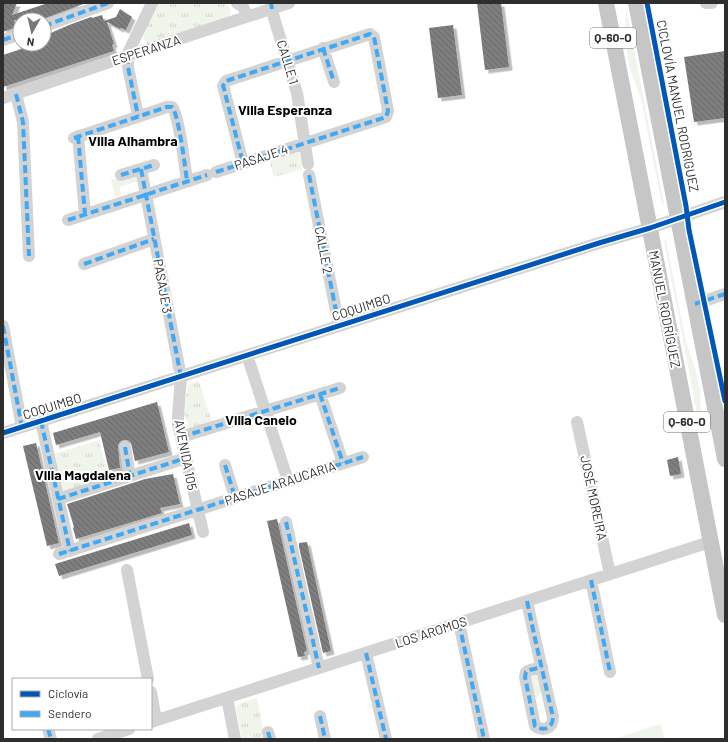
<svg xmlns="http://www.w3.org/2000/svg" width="728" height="742" font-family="Barlow,sans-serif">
<defs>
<pattern id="park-tufts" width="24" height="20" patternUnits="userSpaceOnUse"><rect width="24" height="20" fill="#f0f5eb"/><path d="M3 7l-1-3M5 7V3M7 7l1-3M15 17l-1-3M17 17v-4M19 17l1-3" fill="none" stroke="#ced2ca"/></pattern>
<pattern id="building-back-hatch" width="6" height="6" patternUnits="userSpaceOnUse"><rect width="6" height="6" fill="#7e7e7e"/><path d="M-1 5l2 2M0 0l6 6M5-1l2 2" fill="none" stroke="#686868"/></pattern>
<filter id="shadow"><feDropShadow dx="3.5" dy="3.5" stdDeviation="0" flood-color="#0004"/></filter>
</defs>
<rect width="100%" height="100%" fill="#fff"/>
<!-- green -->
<path fill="#f0f5eb" d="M 626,8 L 664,204 L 662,205 L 641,99 L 630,69 L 625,39 Z
M 138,174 L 139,181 L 120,187 L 121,195 L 115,197 L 111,180 Z
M 664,240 L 666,240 L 686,342 L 695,368 L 700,389 L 702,435 L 701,435 Z
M 537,673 L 541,692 L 537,699 L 536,699 L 530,676 Z
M 660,724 L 665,739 L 614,739 Z"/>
<!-- park -->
<path fill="url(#park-tufts)" d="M 158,3 L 224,3 C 231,6 232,11 228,18 L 147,43 L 143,39 L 144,33 Z
M 299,150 L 302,169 L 274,177 L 269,159 Z
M 199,381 L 212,422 L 189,430 L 184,413 L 188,385 Z
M 99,440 L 109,478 L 63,493 L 54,454 Z
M 257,698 L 265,739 L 242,739 L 236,707 L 241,703 Z"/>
<!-- building -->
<path fill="url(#building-back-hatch)" filter="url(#shadow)" d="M 5,3 L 17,3 L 12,15 L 48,3 L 86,3 L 40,20 L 14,20 L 16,27 L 3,32 L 3,6 Z
M 477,3 L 501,3 L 509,67 L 485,70 Z
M 120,9 L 132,17 L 126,30 L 121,28 L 120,29 L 107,22 L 114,44 L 112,45 L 114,51 L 3,87 L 3,55 L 21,49 L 20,44 L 44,44 L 44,36 L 69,25 L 91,17 L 92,18 L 102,15 L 104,21 L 116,17 Z
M 453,25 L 462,95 L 438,98 L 429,28 Z
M 725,51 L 725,118 L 694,122 L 684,57 Z
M 157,402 L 169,452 L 135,461 L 131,443 L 128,440 L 123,440 L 120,442 L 118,445 L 120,468 L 109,470 L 100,432 L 56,445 L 53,433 Z
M 36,443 L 59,543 L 47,546 L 23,446 Z
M 678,457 L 681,474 L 670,476 L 667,460 Z
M 173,474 L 180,504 L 160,508 L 162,513 L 76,539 L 73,528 L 74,527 L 67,504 L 145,479 Z
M 277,519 L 307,651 L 304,652 L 305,656 L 298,657 L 267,521 Z
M 189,523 L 192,535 L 59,576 L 55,564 Z
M 307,542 L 331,651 L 323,653 L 299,547 L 299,543 Z"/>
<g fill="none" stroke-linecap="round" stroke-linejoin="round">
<!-- minor -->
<path stroke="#d3d3d3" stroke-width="12" d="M 237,3 L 243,7 L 247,16
M 271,3 L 274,18 L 297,93 L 308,164
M 706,3 L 712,3
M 44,26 L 108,3
M 3,40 L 20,34
M 323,48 L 334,82
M 16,94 L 23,122 L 29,256
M 3,98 L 127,56 L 289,3
M 138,116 L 128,67 L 128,53 L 152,3
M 78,136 L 85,214
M 74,138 L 167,107 L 172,107 C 179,115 185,167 187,181
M 141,169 L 181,377 L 178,416 L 178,424 L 203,532
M 216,172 L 386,117 L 388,111 L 374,37 L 370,34 L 367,35 L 226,81 L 223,86 L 224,89 L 243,163
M 121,175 L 154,165
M 309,175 L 339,326
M 68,220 L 207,175
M 84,264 L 154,239
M 695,304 L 725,294
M 3,326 L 22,427
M 247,355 L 288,481
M 320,394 L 343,463
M 41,421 L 70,551
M 577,422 L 610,574
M 3,433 L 599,243 L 650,228 L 725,202
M 181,437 L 340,388
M 125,447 L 130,476
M 225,465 L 235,497
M 58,499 L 186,458
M 286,522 L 319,668
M 59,554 L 363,457
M 127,570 L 148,679
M 591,580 L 610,672
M 527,601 C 535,640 544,678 553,717 C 553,728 544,732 535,726 L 525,677 L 526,672 L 530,670 L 542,667
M 459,623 L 484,739
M 366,653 L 386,739
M 151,692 L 156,720
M 227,698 L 235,739
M 320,716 L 325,739
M 151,722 L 710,542
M 48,729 L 51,739
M 268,732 L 270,739
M 98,739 L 129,729"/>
<!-- major -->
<path stroke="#c6c6c6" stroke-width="16" d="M 606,3 L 725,615
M 636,3 L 725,459"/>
<!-- quiet -->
<path stroke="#3fa9f5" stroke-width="4" stroke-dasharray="8 4" stroke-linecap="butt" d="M 271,3 L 272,9
M 44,26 L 108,3
M 3,40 L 20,34
M 323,48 L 334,82
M 127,56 L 128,67 L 138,116
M 16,94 L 23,122 L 29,256
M 78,136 L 85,214
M 74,138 L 167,107 L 172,107 C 179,115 185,167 187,181
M 141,169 L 181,377
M 216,172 L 386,117 L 388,111 L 374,37 L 370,34 L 367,35 L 226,81 L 223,86 L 224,89 L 243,163
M 121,175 L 154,165
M 309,175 L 339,326
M 68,220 L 207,175
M 84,264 L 154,239
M 695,304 L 725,294
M 3,326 L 22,427
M 320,394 L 343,463
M 41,421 L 70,551
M 181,437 L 340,388
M 125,447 L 130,476
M 225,465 L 235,497
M 58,499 L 186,458
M 286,522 L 319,668
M 59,554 L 363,457
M 591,580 L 610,672
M 527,601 C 535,640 544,678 553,717 C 553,728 544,732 535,726 L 525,677 L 526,672 L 530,670 L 542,667
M 459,623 L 484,739
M 366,653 L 386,739
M 320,716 L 325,739
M 48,729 L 51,739
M 268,732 L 270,739"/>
<defs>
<path id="cycleway" d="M 647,3 L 686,206 L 689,230 L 725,401
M 3,433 L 599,243 L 650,228 L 725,202"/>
</defs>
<!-- cycleway casing -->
<use href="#cycleway" stroke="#fff" stroke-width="8"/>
<!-- cycleway -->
<use href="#cycleway" stroke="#0057b8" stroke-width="5"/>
</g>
<g text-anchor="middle" stroke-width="4" stroke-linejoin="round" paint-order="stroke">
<!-- shield labels -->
<g fill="#fff" stroke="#6d6d6d" stroke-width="1">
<rect x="590" y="28" width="46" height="20" rx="3"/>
<rect x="664" y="412" width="46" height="20" rx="3"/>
</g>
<g font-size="12" font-weight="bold" fill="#2e2e2e">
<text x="613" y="42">Q-60-O</text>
<text x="687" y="426">Q-60-O</text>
</g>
<!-- street labels -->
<g font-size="13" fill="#2e2e2e" stroke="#fff">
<text transform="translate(146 50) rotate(-18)" y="5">ESPERANZA</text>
<text transform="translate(288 62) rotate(73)" y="5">CALLE 1</text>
<text transform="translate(678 106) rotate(79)" y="5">CICLOVÍA MANUEL RODRIGUEZ</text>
<text transform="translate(261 157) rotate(-18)" y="5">PASAJE 4</text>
<text transform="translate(324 250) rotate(79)" y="5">CALLE 2</text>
<text transform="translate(163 286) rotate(80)" y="5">PASAJE 3</text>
<text transform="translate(361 307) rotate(-18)" y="5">COQUIMBO</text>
<text transform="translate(665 309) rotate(79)" y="5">MANUEL RODRÍGUEZ</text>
<text transform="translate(52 406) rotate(-17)" y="5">COQUIMBO</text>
<text transform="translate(186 455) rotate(79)" y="5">AVENIDA 105</text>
<text transform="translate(280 483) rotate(-18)" y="5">PASAJE ARAUCARIA</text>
<text transform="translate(594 498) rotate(78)" y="5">JOSÉ MOREIRA</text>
<text transform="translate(431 632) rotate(-18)" y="5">LOS AROMOS</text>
</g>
<!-- neighbourhood labels -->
<g font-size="14" font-weight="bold" fill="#000" stroke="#fff">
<text x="285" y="115">Villa Esperanza</text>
<text x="133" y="146">Villa Alhambra</text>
<text x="261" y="425">Villa Canelo</text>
<text x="83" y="480">Villa Magdalena</text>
</g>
</g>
<!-- border -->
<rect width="728" height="742" fill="none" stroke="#2e2e2e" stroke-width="8"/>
<!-- legend -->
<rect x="12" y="678" width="140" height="52" fill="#ffffff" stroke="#ababab"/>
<rect x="20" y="691" width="20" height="6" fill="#0057b8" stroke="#ababab"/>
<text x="48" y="698" font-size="12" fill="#2e2e2e">Ciclovía</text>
<rect x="20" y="711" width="20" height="6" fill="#3fa9f5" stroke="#ababab"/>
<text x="48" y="718" font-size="12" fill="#2e2e2e">Sendero</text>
<!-- north arrow -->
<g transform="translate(32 32) rotate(188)"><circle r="19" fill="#ffffff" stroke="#ababab"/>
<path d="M0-3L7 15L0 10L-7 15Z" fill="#777777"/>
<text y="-6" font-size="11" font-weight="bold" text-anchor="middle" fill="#2e2e2e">N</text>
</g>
</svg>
